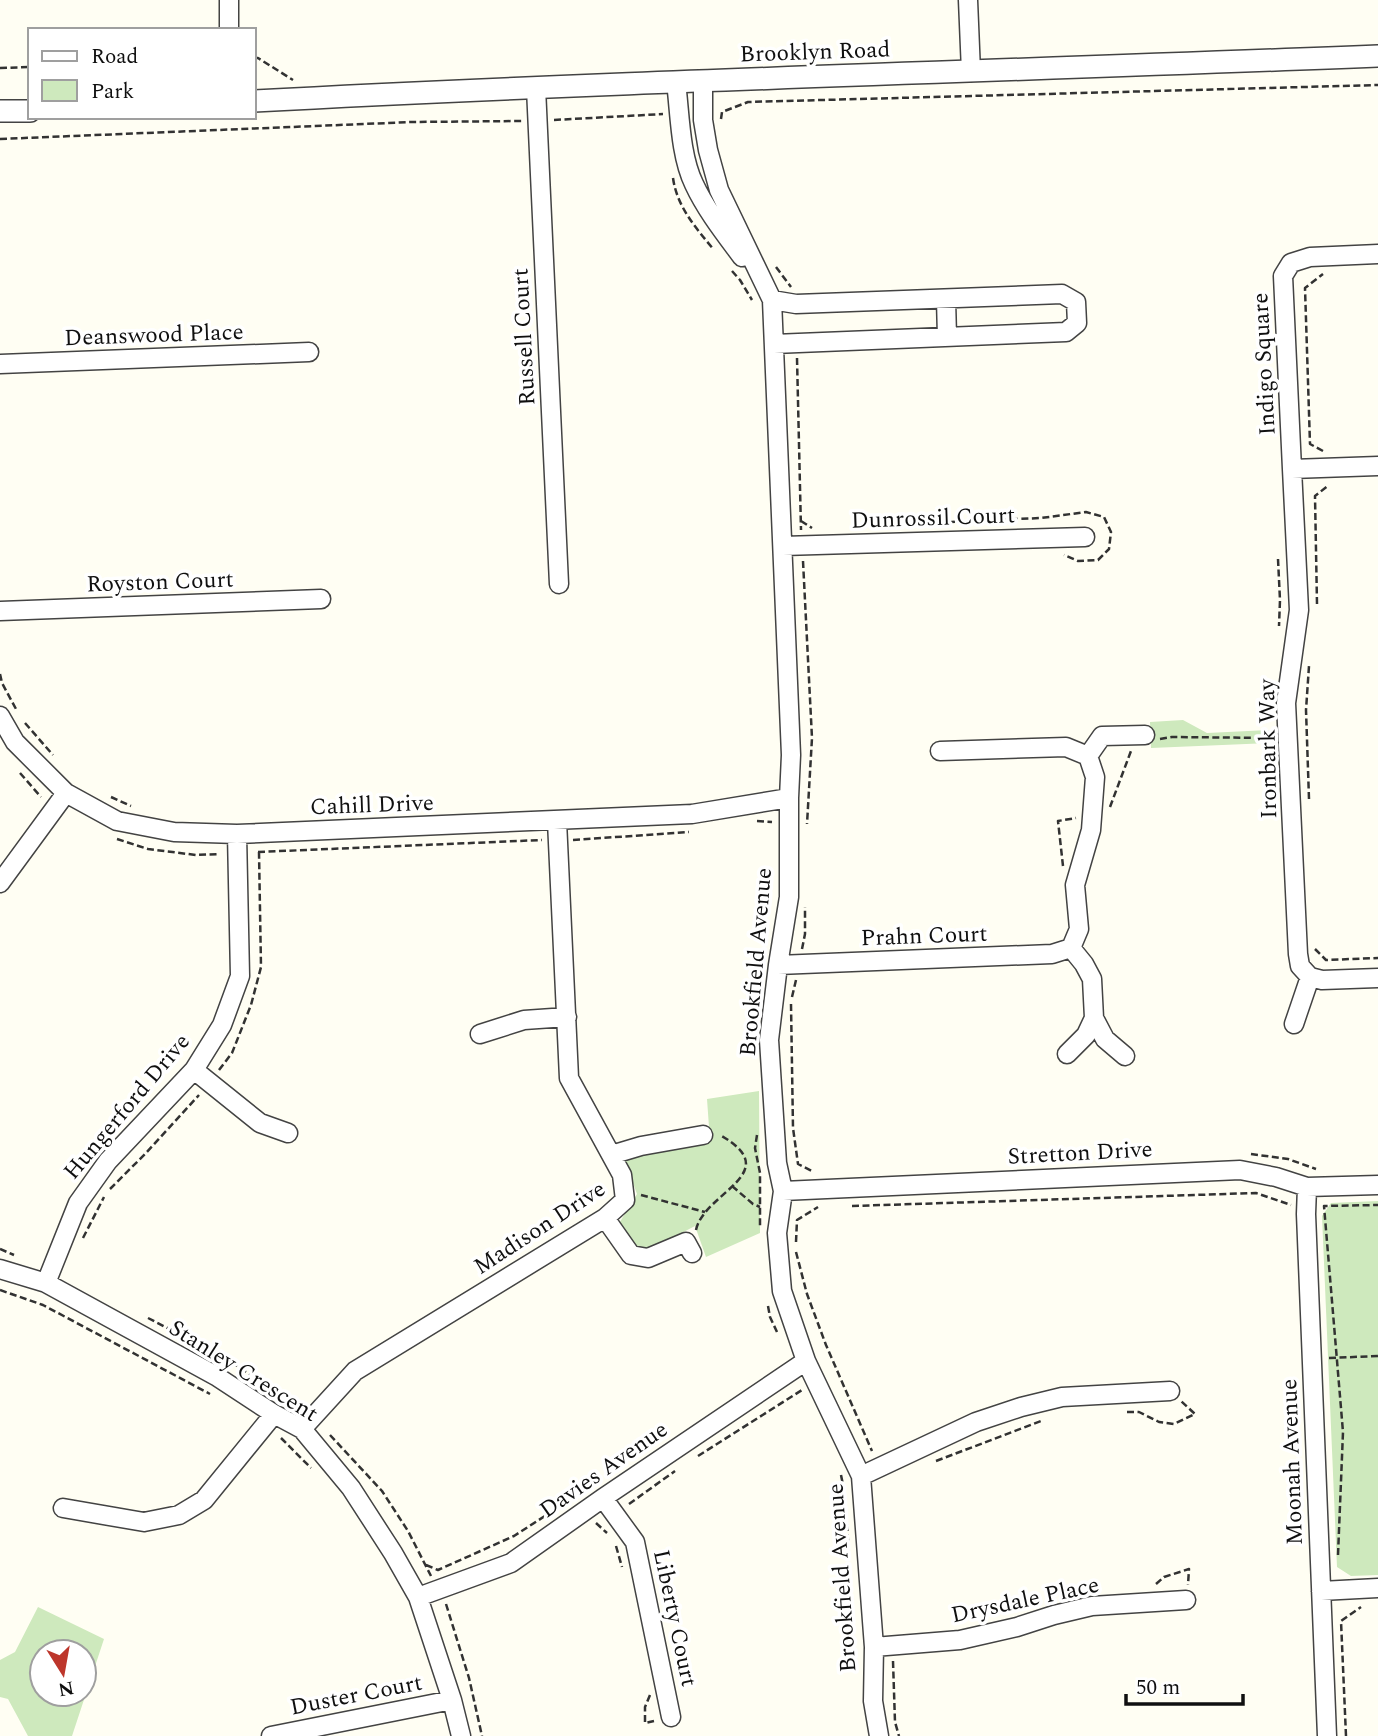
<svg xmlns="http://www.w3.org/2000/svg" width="1378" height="1736" font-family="Spectral,serif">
<rect width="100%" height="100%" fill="#fffef3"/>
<!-- green -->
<path fill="#cee9bd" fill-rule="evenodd" d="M 1183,720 L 1207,733 L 1269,730 L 1270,743 L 1151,748 L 1150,722 Z
M 759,1091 L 760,1233 L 706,1257 L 695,1226 L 639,1255 L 618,1225 L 637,1194 L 623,1156 L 710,1141 L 707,1099 Z
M 1378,1201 L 1378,1575 L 1351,1576 L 1337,1567 L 1322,1216 L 1331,1203 Z
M 38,1607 L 104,1639 L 72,1736 L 28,1736 L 8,1699 L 0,1697 L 0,1660 L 15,1652 ZM 42,1652 L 84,1652 L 84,1694 L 42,1694 Z"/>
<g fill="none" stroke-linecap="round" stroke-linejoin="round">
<defs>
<path id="minor" d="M 229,0 L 229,30
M 968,0 L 971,72
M 703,81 L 703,120 L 708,150 L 719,190 L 772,300 L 791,755 L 789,798 L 789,897 L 778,965 L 769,1040 L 777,1163 L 783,1191 L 777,1233 L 782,1291 L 806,1361 L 861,1476 L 874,1647 L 873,1701 L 879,1736
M 676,82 C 680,114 680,155 694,184 C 706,210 725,234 742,257
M 536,88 L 559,584
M 946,299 L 947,337
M 772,300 L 796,304 L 1062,294 L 1076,302 L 1077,323 L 1066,332 L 774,344
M 0,364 L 309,352
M 1292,469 L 1283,276 L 1291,263 L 1310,257 L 1378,254
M 783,546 L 1085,537
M 0,611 L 321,599
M 0,716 L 15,742 L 66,793 L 117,821 L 174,832 L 237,834 L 692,814 L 789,798
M 1088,756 L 1102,736 L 1145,735
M 0,883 L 66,793
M 778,965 L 1052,954 L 1071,948 L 1079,929 L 1075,885 L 1091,830 L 1095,777 L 1088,756 L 1066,747 L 940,751
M 1310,977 L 1300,966 L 1298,954 L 1286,703 L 1299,610 L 1292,469 L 1378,466
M 1310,977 L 1322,980 L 1378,978
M 1094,1018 L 1105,1039 L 1125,1056
M 1294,1024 L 1310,977
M 480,1034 L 524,1020 L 567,1017
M 1067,1054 L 1086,1035 L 1094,1018 L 1092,979 L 1084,964 L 1071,948
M 194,1070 L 260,1123 L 288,1133
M 611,1155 L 641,1146 L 703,1135
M 1307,1187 L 1306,1214 L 1327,1736
M 783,1191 L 1240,1170 L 1276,1177 L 1307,1187 L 1378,1185
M 605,1218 L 631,1255 L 648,1258 L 686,1242 L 692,1253
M 0,1269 L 46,1283 L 216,1376 L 274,1414 L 302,1429 L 351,1488 L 393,1553 L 418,1597 L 452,1700 L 461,1736
M 46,1283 L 78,1203 L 108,1161 L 194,1070 L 222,1025 L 240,976 L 237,834
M 302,1429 L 355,1371 L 605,1218 L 625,1200 L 622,1175 L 569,1078 L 557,821
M 861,1476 L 976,1422 L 1021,1407 L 1062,1397 L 1170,1391
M 603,1498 L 635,1542 L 671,1717
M 63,1508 L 144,1522 L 179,1515 L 204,1500 L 274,1414
M 1321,1591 L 1378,1588
M 418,1597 L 511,1563 L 603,1498 L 806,1361
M 874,1647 L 960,1640 L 1017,1627 L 1054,1615 L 1092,1606 L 1186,1600
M 271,1736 L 452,1700"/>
<path id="tertiary" d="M 254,101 C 628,81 1003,71 1378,56
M 0,111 L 30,111"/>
</defs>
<!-- minor casing -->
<use href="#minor" stroke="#434343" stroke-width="21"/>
<!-- tertiary casing -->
<use href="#tertiary" stroke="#434343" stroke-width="24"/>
<!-- path -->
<path stroke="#323232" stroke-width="2.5" stroke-dasharray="7 3.5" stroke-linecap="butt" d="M 254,58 L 258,58 L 293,80
M 0,68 L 30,67
M 721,119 L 722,112 L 748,102 L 1378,85
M 554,120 L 663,114
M 0,139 L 412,122 L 523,121
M 673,178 C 677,207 696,228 714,250
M 776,267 L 791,287
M 732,271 L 740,280 L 752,300
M 797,358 L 801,530
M 1323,451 L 1310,444 L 1305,288 L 1323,274
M 801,521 L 812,528
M 906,524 L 1041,518 L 1086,512 L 1104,517 L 1111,532 L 1109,549 L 1098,560 L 1078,561 L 1064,555
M 1278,559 L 1280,600 L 1279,626
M 803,561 L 812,738 L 807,824
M 1317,604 L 1315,496 L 1329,485
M 0,674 L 2,683 L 16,709
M 25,723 L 53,755
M 1160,739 L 1172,737 L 1272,738
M 20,773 L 41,797
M 111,797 L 131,806
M 1309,799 L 1306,710 L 1309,666
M 1110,807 L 1131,751
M 757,821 L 772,822
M 117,839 L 148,849 L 196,855 L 220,854
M 573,840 L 689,832
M 258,852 L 542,840
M 1063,866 L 1058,821 L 1076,818
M 802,949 L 805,934 L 805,907
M 1315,949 L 1326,960 L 1378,958
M 792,997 L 796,980
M 791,1004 L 793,1128 L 798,1164 L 814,1172
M 219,1070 L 232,1053 L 251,1005 L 261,967 L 259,852
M 757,1135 L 755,1148 L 760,1173 L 760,1226
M 1251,1154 L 1288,1159 L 1316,1169
M 732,1186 L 753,1204 L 760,1207
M 110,1189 L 145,1154 L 199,1095
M 641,1195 L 705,1212
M 852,1206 L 1256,1193 L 1291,1205
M 696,1230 C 704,1192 787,1173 720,1135
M 83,1238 L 104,1197
M 796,1242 L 797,1220 L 818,1207
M 0,1249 L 14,1255
M 796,1252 L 807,1294 L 826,1345 L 872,1451
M 0,1290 L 43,1305 L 210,1394
M 768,1306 L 770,1317 L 777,1332
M 148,1318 L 229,1360 L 286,1400
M 1329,1358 L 1378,1356
M 1127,1412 L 1139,1412 L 1159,1422 L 1174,1424 L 1195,1414 L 1181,1401
M 330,1435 L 382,1491 L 408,1531 L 431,1576
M 281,1438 L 311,1468
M 698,1456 L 802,1390
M 936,1461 L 1041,1421
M 841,1475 L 844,1490
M 629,1504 L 675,1471
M 596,1523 L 607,1533
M 847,1524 L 849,1556
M 616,1546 L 622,1567
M 1338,1555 L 1343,1432 L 1324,1206 L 1378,1205
M 426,1565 L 438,1570 L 514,1536 L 565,1503
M 1156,1584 L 1164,1577 L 1189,1569 L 1188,1585
M 446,1604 L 469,1678 L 482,1736
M 893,1661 L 895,1722 L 899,1736
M 650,1695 L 645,1707 L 645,1723 L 654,1721
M 1346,1736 L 1341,1621 L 1361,1607"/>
<!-- minor -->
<use href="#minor" stroke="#fff" stroke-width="18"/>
<!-- tertiary -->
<use href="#tertiary" stroke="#fff" stroke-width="21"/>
</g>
<g text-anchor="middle" stroke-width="7" stroke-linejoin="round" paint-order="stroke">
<!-- street labels -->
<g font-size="23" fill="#101010" stroke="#fff">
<text transform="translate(815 51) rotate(-2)" y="8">Brooklyn Road</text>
<text transform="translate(154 334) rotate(-2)" y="8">Deanswood Place</text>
<text transform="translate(523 337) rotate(-93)" y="8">Russell Court</text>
<text transform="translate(1263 364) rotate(-93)" y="8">Indigo Square</text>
<text transform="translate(933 517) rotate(-2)" y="8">Dunrossil Court</text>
<text transform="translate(160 581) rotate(-2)" y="8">Royston Court</text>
<text transform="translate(1267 749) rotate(-91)" y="8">Ironbark Way</text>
<text transform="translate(372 804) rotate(-2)" y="8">Cahill Drive</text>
<text transform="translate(924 935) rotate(-2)" y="8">Prahn Court</text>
<text transform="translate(755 962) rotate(-85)" y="8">Brookfield Avenue</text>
<text transform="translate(126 1106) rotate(-50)" y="8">Hungerford Drive</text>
<text transform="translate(1080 1152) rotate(-3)" y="8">Stretton Drive</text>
<text transform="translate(539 1227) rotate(-33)" y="8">Madison Drive</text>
<text transform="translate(244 1370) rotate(32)" y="8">Stanley Crescent</text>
<text transform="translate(1291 1462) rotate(-92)" y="8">Moonah Avenue</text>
<text transform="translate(603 1469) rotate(-35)" y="8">Davies Avenue</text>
<text transform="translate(841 1578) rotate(-94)" y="8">Brookfield Avenue</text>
<text transform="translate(1025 1599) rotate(-12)" y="8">Drysdale Place</text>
<text transform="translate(676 1618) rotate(78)" y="8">Liberty Court</text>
<text transform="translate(356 1694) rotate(-11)" y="8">Duster Court</text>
</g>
</g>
<!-- legend -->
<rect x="28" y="28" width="228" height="91" fill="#ffffff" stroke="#9f9f9f" stroke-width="2"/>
<rect x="42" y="51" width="35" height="10" fill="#ffffff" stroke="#9f9f9f" stroke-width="2"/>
<text x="91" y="63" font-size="21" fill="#101010">Road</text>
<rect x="42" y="80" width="35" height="21" fill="#cee9bd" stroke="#9f9f9f" stroke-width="2"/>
<text x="91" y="98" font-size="21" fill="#101010">Park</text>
<!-- north arrow -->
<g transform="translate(63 1673) rotate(169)"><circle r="33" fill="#ffffff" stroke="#9f9f9f" stroke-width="2"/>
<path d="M0-5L12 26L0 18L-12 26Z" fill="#bd362b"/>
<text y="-10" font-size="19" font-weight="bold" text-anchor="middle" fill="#101010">N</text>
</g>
<!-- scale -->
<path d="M1126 1694v10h117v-10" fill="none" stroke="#101010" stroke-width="3.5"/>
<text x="1136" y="1694" font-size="21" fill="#101010" stroke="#ffffff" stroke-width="5" paint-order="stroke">50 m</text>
</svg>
